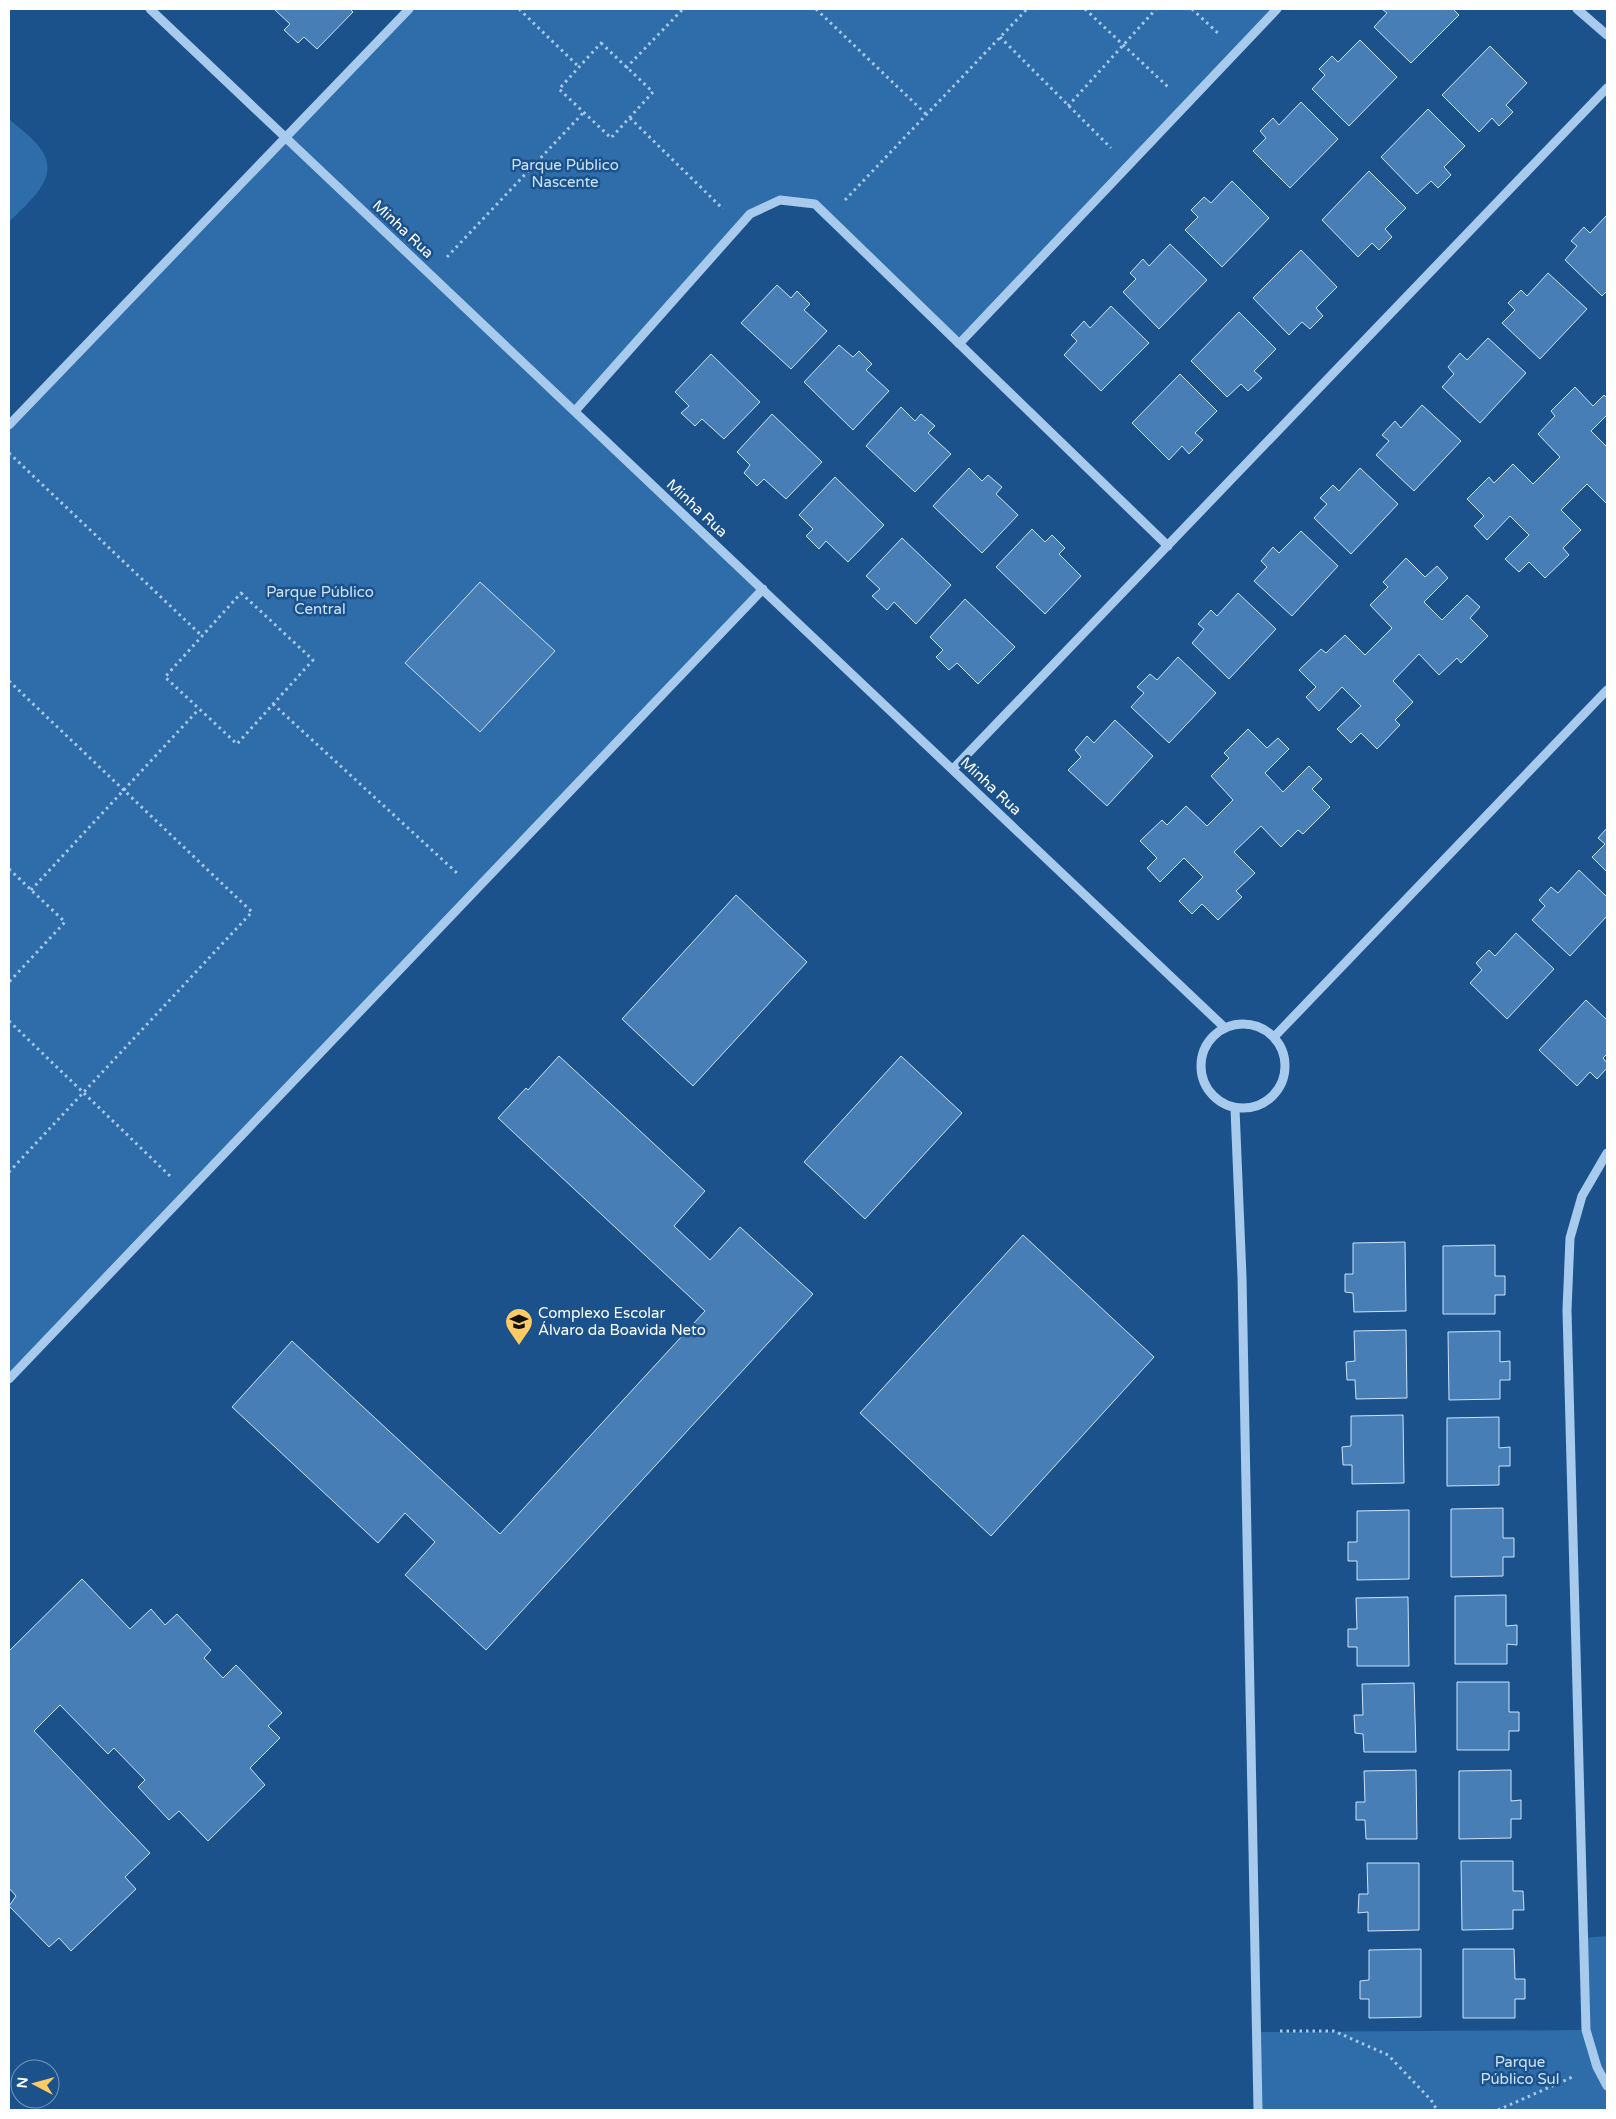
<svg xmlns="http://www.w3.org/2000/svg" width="1616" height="2119" font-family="'Varela Round',sans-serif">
<rect width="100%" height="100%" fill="#1b528c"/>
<!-- green -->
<path fill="#2e6caa" d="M 409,9 L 1277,9 L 959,344 L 815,204 L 780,200 L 750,214 L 575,411 L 763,589 L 9,1379 L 9,425 Z
M 9,119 C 19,128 32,137 40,148 C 63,177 27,203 9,222 Z
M 1607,1936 L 1607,2110 L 1258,2110 L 1257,2032 L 1586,2030 L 1584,1938 Z"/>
<!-- building -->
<path fill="#487eb6" stroke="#cde3f9" d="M 274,9 L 350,9 L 353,12 L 317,49 L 304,37 L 298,43 L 284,30 L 290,24 Z
M 1382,9 L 1453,9 L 1459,15 L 1411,63 L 1374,27 L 1387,13 Z
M 1360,40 L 1397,77 L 1349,126 L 1312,89 L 1325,75 L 1319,69 L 1332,56 L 1338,62 Z
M 1490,46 L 1527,83 L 1506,105 L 1513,112 L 1499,126 L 1492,118 L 1479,132 L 1442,95 Z
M 1301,102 L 1338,139 L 1290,188 L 1253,151 L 1266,138 L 1260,131 L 1273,118 L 1279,125 Z
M 1428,109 L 1465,146 L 1444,167 L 1451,175 L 1438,188 L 1431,181 L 1417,194 L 1381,157 Z
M 1369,171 L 1406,208 L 1385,229 L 1392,237 L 1379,250 L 1372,243 L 1358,257 L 1322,220 Z
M 1232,181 L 1269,218 L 1222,267 L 1185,230 L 1198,217 L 1191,210 L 1204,197 L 1211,203 Z
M 1607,215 L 1607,291 L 1602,296 L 1565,260 L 1577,246 L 1571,241 L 1584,227 L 1590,233 Z
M 1170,244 L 1207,280 L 1159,329 L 1123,292 L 1136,279 L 1130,273 L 1143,259 L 1149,266 Z
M 1301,250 L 1337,287 L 1316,308 L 1323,316 L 1310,329 L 1302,322 L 1289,335 L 1253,298 Z
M 1548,273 L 1587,309 L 1540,359 L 1502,323 L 1515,310 L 1508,303 L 1521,290 L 1527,296 Z
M 777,285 L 791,298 L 797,291 L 810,304 L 804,310 L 827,331 L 791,369 L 741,323 Z
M 1111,306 L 1149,343 L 1101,391 L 1064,355 L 1077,341 L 1071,335 L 1084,321 L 1090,328 Z
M 1239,312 L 1276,349 L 1254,371 L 1262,378 L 1248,391 L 1241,384 L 1227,397 L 1191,361 Z
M 1488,338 L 1526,373 L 1480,423 L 1442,387 L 1454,374 L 1448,367 L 1460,353 L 1467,360 Z
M 839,345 L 853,357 L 859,351 L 872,364 L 866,370 L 889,391 L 853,430 L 804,382 Z
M 711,354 L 760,402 L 724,439 L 702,419 L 695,426 L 681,413 L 689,406 L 675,392 Z
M 1180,374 L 1217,411 L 1195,433 L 1203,440 L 1189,454 L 1182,446 L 1169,460 L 1132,423 Z
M 1575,387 L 1593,406 L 1604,395 L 1607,398 L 1607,415 L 1591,431 L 1607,447 L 1607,504 L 1587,484 L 1561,510 L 1581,530 L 1563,548 L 1569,555 L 1545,578 L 1529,562 L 1519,572 L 1505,559 L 1529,535 L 1510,516 L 1487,540 L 1474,526 L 1484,516 L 1467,499 L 1489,477 L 1494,483 L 1513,464 L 1533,484 L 1560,457 L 1538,434 L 1555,416 L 1551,411 Z
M 1422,405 L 1461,441 L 1414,491 L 1376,455 L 1389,441 L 1382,435 L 1395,421 L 1401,428 Z
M 901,407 L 915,421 L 921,414 L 935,426 L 928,433 L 951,454 L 915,492 L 866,446 Z
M 772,414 L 822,462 L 786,499 L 764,479 L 757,486 L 744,473 L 750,465 L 737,452 Z
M 969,468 L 982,481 L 988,475 L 1002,487 L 996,494 L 1018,515 L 982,553 L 933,506 Z
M 1360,468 L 1398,504 L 1351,554 L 1314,518 L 1327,504 L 1320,498 L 1333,485 L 1339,491 Z
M 835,477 L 884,525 L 848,562 L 826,541 L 819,549 L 806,536 L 813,529 L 799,515 Z
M 1032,529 L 1045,542 L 1052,535 L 1065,548 L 1059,554 L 1081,576 L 1045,614 L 996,567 Z
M 1301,531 L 1338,566 L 1292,616 L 1254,581 L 1267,567 L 1261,561 L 1273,547 L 1279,553 Z
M 902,538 L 951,585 L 916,624 L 894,602 L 887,610 L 872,596 L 880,589 L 866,576 Z
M 1406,558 L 1425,577 L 1437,566 L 1448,578 L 1424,602 L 1442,620 L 1467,595 L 1480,607 L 1470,618 L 1488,636 L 1461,663 L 1457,658 L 1439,675 L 1419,654 L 1393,681 L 1413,702 L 1395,720 L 1400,725 L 1377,749 L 1361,733 L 1351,743 L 1337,729 L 1361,706 L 1342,687 L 1319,711 L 1306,697 L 1316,687 L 1299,670 L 1321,649 L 1326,653 L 1345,635 L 1365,655 L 1392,628 L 1370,605 L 1388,587 L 1383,582 Z
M 480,582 L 555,651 L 480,732 L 405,663 Z
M 1238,593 L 1276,629 L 1229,679 L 1192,643 L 1204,629 L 1198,624 L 1211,610 L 1217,616 Z
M 965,599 L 1015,647 L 978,684 L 957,663 L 949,670 L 936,657 L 943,650 L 930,637 Z
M 1178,657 L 1216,693 L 1169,743 L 1131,707 L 1144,693 L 1137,687 L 1150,674 L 1157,680 Z
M 1115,720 L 1153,756 L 1107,806 L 1068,770 L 1081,757 L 1075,750 L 1087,736 L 1094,743 Z
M 1248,729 L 1267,748 L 1278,738 L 1289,749 L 1265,773 L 1283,792 L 1309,766 L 1322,779 L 1312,789 L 1330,807 L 1303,834 L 1298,830 L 1281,847 L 1261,826 L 1234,852 L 1255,873 L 1236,891 L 1242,897 L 1218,920 L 1202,904 L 1192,914 L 1179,901 L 1203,877 L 1184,858 L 1160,882 L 1147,868 L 1157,858 L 1140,841 L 1162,820 L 1167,825 L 1186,806 L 1207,826 L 1233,800 L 1211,776 L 1229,758 L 1224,753 Z
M 1607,828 L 1607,872 L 1592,857 L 1605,844 L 1598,838 Z
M 1579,870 L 1607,897 L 1607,916 L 1570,956 L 1532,920 L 1545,906 L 1539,900 L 1551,887 L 1558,893 Z
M 736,895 L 807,962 L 693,1086 L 622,1019 Z
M 1516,933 L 1554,969 L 1507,1019 L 1470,983 L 1482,970 L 1476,963 L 1489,950 L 1495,956 Z
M 1586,1000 L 1607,1020 L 1607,1054 L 1603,1058 L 1607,1063 L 1607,1068 L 1597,1079 L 1590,1072 L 1577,1086 L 1539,1050 Z
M 559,1056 L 705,1191 L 674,1226 L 710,1260 L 740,1227 L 813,1294 L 486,1650 L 405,1575 L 435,1542 L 405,1513 L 378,1543 L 232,1407 L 292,1341 L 500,1534 L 705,1311 L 498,1118 L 526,1088 L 528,1090 Z
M 901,1056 L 962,1113 L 865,1219 L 804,1162 Z
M 1023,1235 L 1154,1357 L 991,1536 L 860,1413 Z
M 1405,1242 L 1406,1311 L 1354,1312 L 1353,1293 L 1345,1292 L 1345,1274 L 1353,1274 L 1353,1243 Z
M 1495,1245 L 1495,1276 L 1505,1276 L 1505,1295 L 1495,1295 L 1495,1314 L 1443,1314 L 1443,1246 Z
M 1406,1330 L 1407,1398 L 1356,1399 L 1355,1380 L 1347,1380 L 1346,1362 L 1355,1361 L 1354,1331 Z
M 1500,1331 L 1500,1362 L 1510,1361 L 1510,1380 L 1500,1380 L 1500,1399 L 1449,1400 L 1448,1332 Z
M 1403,1415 L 1404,1483 L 1352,1484 L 1352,1465 L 1343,1465 L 1342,1447 L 1351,1446 L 1351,1416 Z
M 1499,1417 L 1499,1448 L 1510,1447 L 1510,1466 L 1499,1466 L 1499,1485 L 1447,1486 L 1447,1418 Z
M 1503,1508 L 1503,1538 L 1514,1538 L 1514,1557 L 1503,1557 L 1503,1576 L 1451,1577 L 1451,1509 Z
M 1409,1510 L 1409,1579 L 1357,1580 L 1357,1561 L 1348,1561 L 1348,1542 L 1357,1542 L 1357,1511 Z
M 82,1579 L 130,1629 L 151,1609 L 165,1625 L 177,1614 L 211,1650 L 204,1658 L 223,1678 L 236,1665 L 282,1713 L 268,1726 L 280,1738 L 250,1768 L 265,1785 L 208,1841 L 179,1811 L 169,1820 L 138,1787 L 145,1780 L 114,1748 L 108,1754 L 60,1705 L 34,1731 L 150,1853 L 125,1877 L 136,1889 L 71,1951 L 59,1938 L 49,1947 L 9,1906 L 16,1896 L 9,1888 L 9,1651 Z
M 1506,1595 L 1506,1626 L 1517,1625 L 1517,1645 L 1507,1644 L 1507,1664 L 1455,1664 L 1455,1596 Z
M 1408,1597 L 1409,1666 L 1357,1666 L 1357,1647 L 1348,1647 L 1348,1629 L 1357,1629 L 1356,1598 Z
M 1457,1682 L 1509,1682 L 1509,1712 L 1519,1712 L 1519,1731 L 1509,1731 L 1509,1750 L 1457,1750 Z
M 1414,1683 L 1416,1752 L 1364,1752 L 1363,1734 L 1355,1733 L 1354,1715 L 1363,1715 L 1362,1684 Z
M 1416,1770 L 1417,1839 L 1366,1839 L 1365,1820 L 1356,1820 L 1356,1802 L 1365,1802 L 1364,1771 Z
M 1511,1770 L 1511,1801 L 1521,1800 L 1521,1819 L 1511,1819 L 1511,1838 L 1459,1839 L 1459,1771 Z
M 1461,1861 L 1513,1861 L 1513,1891 L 1523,1891 L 1524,1910 L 1513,1910 L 1513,1929 L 1462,1930 Z
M 1367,1863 L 1419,1863 L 1419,1930 L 1368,1931 L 1368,1912 L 1358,1913 L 1359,1894 L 1368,1894 Z
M 1421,1949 L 1421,2017 L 1369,2018 L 1369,1999 L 1360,1999 L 1360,1981 L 1369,1980 L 1369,1950 Z
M 1463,1949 L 1514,1949 L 1515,1979 L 1525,1979 L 1525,1999 L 1515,1999 L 1515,2018 L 1463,2018 Z"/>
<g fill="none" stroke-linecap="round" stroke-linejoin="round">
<!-- path -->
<path stroke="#a7caed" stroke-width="3" stroke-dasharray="2.5 4" stroke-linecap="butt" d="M 519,9 L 579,67
M 816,9 L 927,115
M 1085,9 L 1168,87
M 1192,9 L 1219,34
M 1000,37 L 1111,148
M 601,43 L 653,92 L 611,138 L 559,89 Z
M 626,68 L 683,9
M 1068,106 L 1156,9
M 630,118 L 723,209
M 845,200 L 1027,9
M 447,257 L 584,112
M 9,453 L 202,636
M 241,593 L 313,660 L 237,744 L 165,677 Z
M 9,681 L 252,912 L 9,1172
M 273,704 L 457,873
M 9,869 L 65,922 L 9,982
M 31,890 L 199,709
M 9,1021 L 170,1176
M 1280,2031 L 1334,2031 L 1388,2055 L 1431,2100 L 1437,2110
M 1498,2110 L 1575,2076"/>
<!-- minor -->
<path stroke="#a7caed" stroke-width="9" d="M 150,9 L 1224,1027
M 1577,9 L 1607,35
M 959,344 L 1277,9
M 575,411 L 750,214 L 780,200 L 815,204 L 1168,546
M 9,425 L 409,9
M 953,769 L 1607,88
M1201 1066a42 42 0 1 1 84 0a42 42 0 1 1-84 0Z
M 1275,1036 L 1607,690
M 1235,1109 L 1242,1277 L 1258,2110
M 1607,1153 L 1582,1196 L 1570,1238 L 1567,1310 L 1586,2030 L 1597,2067 L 1607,2086
M 9,1379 L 763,589"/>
</g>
<!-- icons -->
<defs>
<symbol id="school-pin" viewBox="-11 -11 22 30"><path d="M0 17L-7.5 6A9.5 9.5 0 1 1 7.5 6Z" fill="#feca64" stroke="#1b528c"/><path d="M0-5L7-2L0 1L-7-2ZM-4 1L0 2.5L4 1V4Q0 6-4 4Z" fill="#111"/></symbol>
</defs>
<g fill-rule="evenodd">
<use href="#school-pin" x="503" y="1306" width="32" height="43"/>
</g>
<g text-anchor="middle" stroke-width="5" stroke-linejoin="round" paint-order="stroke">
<!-- park labels -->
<g font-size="15" fill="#cde3f9" stroke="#1b528c">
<text x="565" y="170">Parque Público<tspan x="565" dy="17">Nascente</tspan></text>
<text x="320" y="597">Parque Público<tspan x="320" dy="17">Central</tspan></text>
<text x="1520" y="2067">Parque<tspan x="1520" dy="17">Público Sul</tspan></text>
</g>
<!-- street labels -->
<g font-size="15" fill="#fff" stroke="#1b528c">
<text transform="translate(403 229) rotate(43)" y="5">Minha Rua</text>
<text transform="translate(697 508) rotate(43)" y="5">Minha Rua</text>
<text transform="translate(991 786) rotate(43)" y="5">Minha Rua</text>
</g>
<!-- poi labels -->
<g font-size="15" fill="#fff" stroke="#1b528c" text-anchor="start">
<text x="538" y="1318">Complexo Escolar<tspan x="538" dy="17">Álvaro da Boavida Neto</tspan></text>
</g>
</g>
<!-- border -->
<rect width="1616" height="2119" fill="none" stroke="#ffffff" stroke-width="20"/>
<!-- north arrow -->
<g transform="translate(35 2084) rotate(276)"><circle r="24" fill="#1b528c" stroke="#7697ba"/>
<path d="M0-4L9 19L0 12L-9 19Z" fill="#feca64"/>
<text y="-8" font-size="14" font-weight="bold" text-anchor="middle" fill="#ffffff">N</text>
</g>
</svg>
